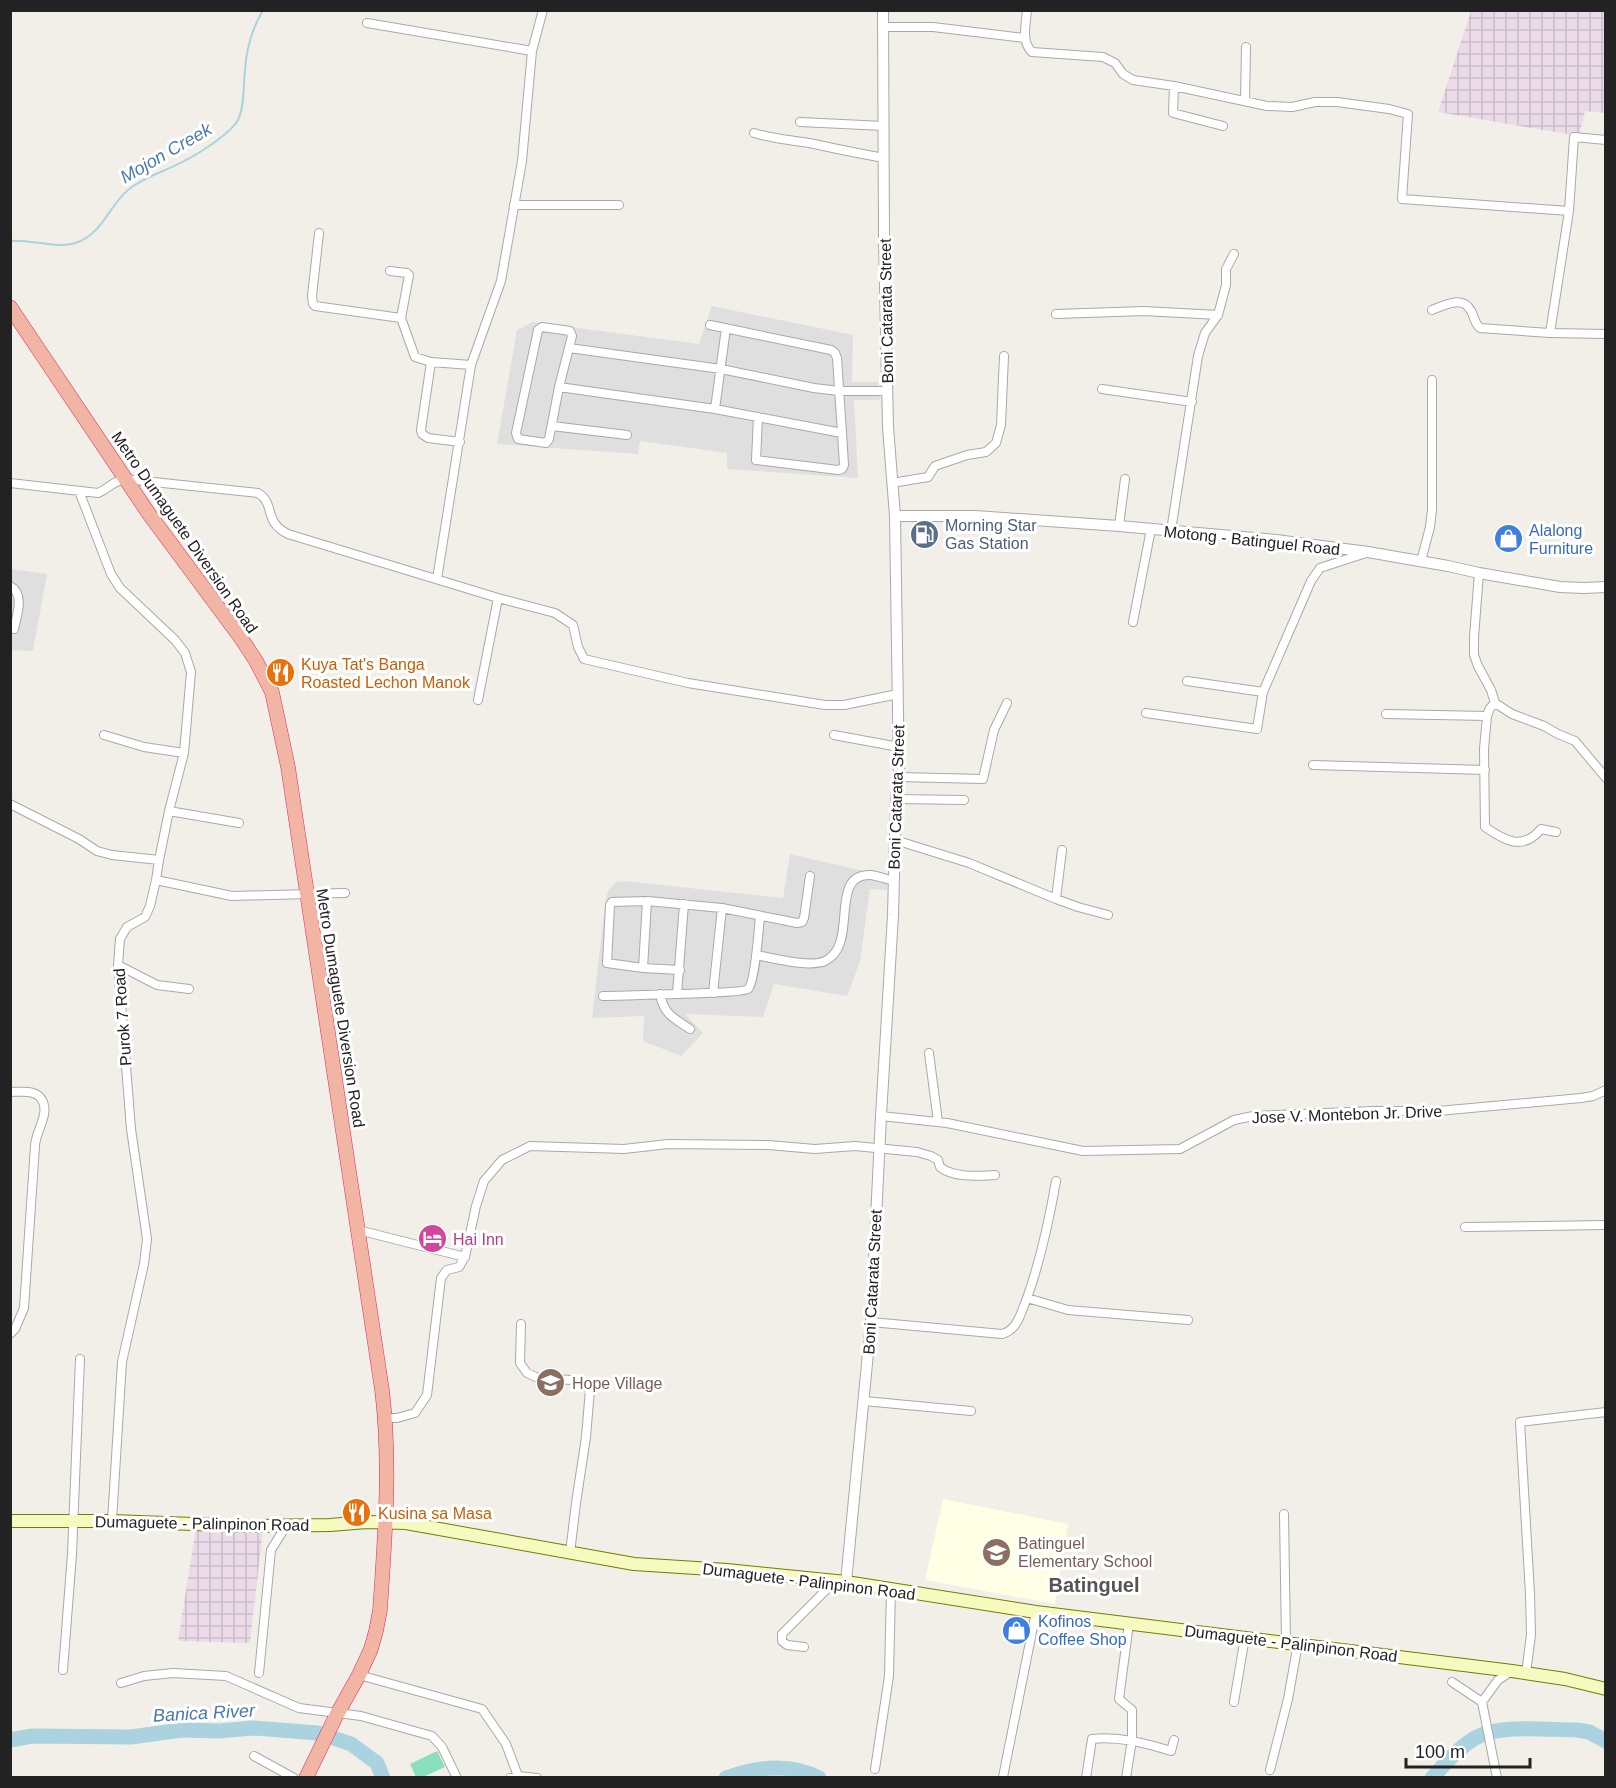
<svg xmlns="http://www.w3.org/2000/svg" width="1616" height="1788" font-family="Arial,sans-serif">
<defs>
<pattern id="industrial-grid" width="8" height="8" patternUnits="userSpaceOnUse" patternTransform="scale(1.5)"><rect width="8" height="8" fill="#ebdbe8"/><path d="M0 4h8M4 0v8" fill="none" stroke="#c9bcc7"/></pattern>
</defs>
<rect width="100%" height="100%" fill="#f2efe9"/>
<!-- residential -->
<path fill="#e0dfdf" d="M 712,306 L 853,335 L 852,382 L 878,382 L 880,400 L 854,400 L 858,478 L 727,469 L 727,453 L 640,441 L 638,454 L 497,444 L 517,330 L 533,322 L 699,344 Z
M 10,569 L 47,574 L 33,651 L 11,650 Z
M 790,854 L 889,877 L 887,890 L 870,889 L 860,962 L 847,996 L 774,984 L 763,1017 L 685,1014 L 703,1033 L 681,1056 L 643,1041 L 644,1016 L 592,1018 L 606,898 L 609,889 L 616,882 L 625,881 L 783,898 Z"/>
<!-- industrial -->
<path fill="url(#industrial-grid)" d="M 1471,11 L 1605,11 L 1605,113 L 1585,111 L 1579,136 L 1438,112 Z
M 196,1528 L 263,1529 L 250,1643 L 178,1641 Z"/>
<!-- education -->
<path fill="#ffffe5" d="M 943,1499 L 1068,1524 L 1055,1604 L 925,1580 Z"/>
<!-- pitch -->
<path fill="#88e0be" d="M 437,1751 L 445,1767 L 423,1777 L 416,1777 L 410,1764 Z"/>
<g fill="none" stroke-linecap="round" stroke-linejoin="round">
<!-- stream -->
<path stroke="#aad3df" stroke-width="2" d="M 10,241 C 32,239 58,250 78,242 C 105,232 111,199 135,185 C 150,175 168,170 184,161 C 195,156 205,149 215,142 C 223,136 233,129 238,120 C 245,105 243,86 245,71 C 246,49 252,29 263,10"/>
<!-- river -->
<path stroke="#aad3df" stroke-width="15" d="M 10,1740 L 32,1736 L 131,1737 L 182,1730 L 219,1731 L 253,1728 L 318,1733 L 351,1744 L 377,1763 L 383,1778
M 726,1778 C 756,1767 790,1763 819,1778
M 1432,1778 C 1445,1764 1460,1746 1477,1737 C 1502,1724 1548,1730 1577,1730 L 1589,1732 L 1606,1741"/>
<defs>
<path id="minor" d="M 1027,10 C 1026,24 1021,42 1032,52 L 1103,57 L 1115,63 L 1123,74 L 1133,80 L 1174,86 L 1267,106 L 1292,107 L 1315,102 L 1337,102 L 1389,109 L 1408,114 L 1402,199 L 1569,211
M 367,23 L 532,51
M 884,27 L 933,27 L 1025,38
M 1174,86 L 1173,113 L 1223,126
M 1245,101 L 1246,47
M 800,122 L 884,126
M 754,133 C 776,140 797,140 819,145 C 841,150 862,154 884,158
M 514,205 L 619,205
M 319,233 L 312,296 L 313,304 L 315,306 L 401,318
M 390,271 L 407,273 L 409,275 L 401,318 L 415,357 L 431,362 L 471,365
M 1432,310 C 1444,305 1463,295 1471,311 C 1475,318 1474,323 1480,328 L 1550,333 L 1606,334
M 1056,314 L 1144,311 L 1218,315
M 542,327 L 570,331 L 572,336 L 559,387 L 549,439 L 546,443 L 518,439 L 516,433 L 538,330 Z
M 1550,333 L 1569,211 L 1574,137 L 1606,140
M 569,348 L 721,369 L 814,388 L 839,391 L 887,391
M 431,362 L 421,430 L 422,434 L 428,438 L 460,442
M 559,387 L 715,409 L 842,433 L 837,358 L 835,353 L 831,350 L 710,325
M 1102,389 L 1192,402
M 715,409 L 726,328
M 758,417 L 756,460 L 838,470 L 842,469 L 844,465 L 842,433
M 552,426 L 627,435
M 10,483 L 98,493 C 108,489 113,481 125,479 L 258,493 C 276,504 263,522 288,534 L 498,598 L 555,613 L 573,625 L 578,647 L 584,659 L 688,683 L 825,705 L 844,705 L 898,694
M 892,483 L 928,477 L 935,466 L 967,455 L 986,452 L 996,443 L 1001,425 L 1004,356
M 79,491 L 111,574 L 120,588 L 175,640 L 185,653 L 191,672 L 184,753 L 169,811 L 159,860 L 156,880 L 150,906 L 145,917 L 127,927 L 120,939 L 118,965 L 131,1129 L 147,1239 L 144,1264 L 122,1362 L 112,1521
M 1119,526 L 1125,479
M 1171,531 L 1198,356 L 1205,333 L 1218,315 L 1226,285 L 1226,269 L 1234,254
M 1421,561 L 1430,527 L 1432,510 L 1432,380
M 1479,573 L 1474,637 L 1474,655 L 1478,666 L 1491,690 L 1495,703 L 1512,714 L 1544,726 L 1558,734 L 1575,741 L 1606,778
M 437,579 L 471,365 L 501,281 L 522,161 L 532,51 L 543,10
M 10,586 C 25,594 17,615 14,629
M 1133,622 L 1151,529
M 1263,692 L 1311,581 L 1320,568 L 1366,553
M 478,700 L 498,598
M 1495,703 L 1490,708 L 1487,716 L 1484,749 L 1485,827 C 1505,841 1523,851 1541,829 L 1556,832
M 1146,713 L 1257,729 L 1263,692 L 1187,681
M 1386,714 L 1487,716
M 104,735 L 144,747 L 184,753
M 834,735 L 899,747
M 1313,765 L 1485,770
M 899,777 L 983,779 L 994,730 L 1007,703
M 896,799 L 964,800
M 10,804 L 79,839 L 97,851 L 112,855 L 159,860
M 169,811 L 239,823
M 895,840 L 969,863 L 1056,899 L 1062,850
M 156,880 L 232,896 L 345,893
M 1056,899 L 1078,907 L 1108,915
M 756,955 C 773,958 810,968 825,961 C 860,945 827,873 871,875 C 878,876 886,879 894,881
M 118,965 L 157,985 L 189,989
M 643,968 L 647,901
M 680,970 L 643,968 L 607,963 L 610,905 L 612,902 L 647,901 L 722,908 L 797,923 L 802,922 L 804,918 L 810,876
M 713,993 L 722,908
M 660,994 C 664,1015 674,1018 690,1029
M 677,994 L 684,904
M 603,996 C 621,995 742,994 748,989 C 755,983 759,927 760,916
M 929,1053 L 938,1122
M 10,1092 C 22,1092 38,1089 43,1102 C 49,1115 35,1133 35,1146 C 31,1200 28,1254 24,1308 L 15,1329 L 10,1334
M 881,1116 L 947,1123 L 1083,1151 L 1180,1149 L 1234,1120 L 1253,1116 L 1373,1111 L 1438,1111 L 1581,1098 L 1593,1096 L 1606,1090
M 1465,1227 L 1606,1225
M 358,1230 L 465,1257
M 1027,1298 C 1041,1259 1049,1221 1056,1181
M 871,1322 L 1002,1334 C 1018,1330 1021,1312 1027,1298 L 1068,1310 L 1188,1320
M 521,1324 L 520,1363 L 527,1373 L 538,1378 L 571,1380 L 590,1389 L 586,1437 L 576,1503 L 570,1553
M 864,1401 L 971,1411
M 386,1418 L 397,1418 L 415,1413 L 427,1395 L 441,1278 L 447,1270 L 459,1267 L 465,1257 L 476,1206 L 484,1181 L 502,1160 L 530,1146 L 624,1149 L 668,1144 L 768,1145 L 815,1149 L 855,1146 L 917,1152 L 931,1156 L 938,1160 L 940,1167 C 954,1178 978,1176 995,1175
M 1284,1514 L 1286,1642
M 804,1647 L 787,1645 L 782,1641 L 782,1634 L 835,1581
M 63,1670 L 72,1554 L 80,1359
M 259,1673 L 271,1550 L 286,1526
M 1526,1673 L 1531,1635 L 1530,1594 L 1520,1422 L 1606,1412
M 359,1675 L 482,1709 L 506,1744 L 518,1776
M 1452,1682 L 1482,1702 L 1497,1778
M 121,1683 L 144,1676 L 173,1673 L 226,1676 L 299,1708 L 361,1716 L 432,1736 L 442,1747 L 457,1778
M 1234,1702 L 1245,1637
M 1482,1702 L 1498,1680 L 1512,1671
M 254,1756 L 294,1778
M 875,1769 L 889,1676 L 891,1589
M 1270,1770 L 1288,1699 L 1298,1643
M 1003,1777 L 1036,1612
M 510,1778 L 518,1776 L 537,1778
M 1086,1778 L 1092,1739 C 1119,1736 1145,1743 1171,1751 L 1174,1740
M 1126,1778 L 1132,1740 L 1132,1710 L 1119,1699 L 1129,1623"/>
<path id="tertiary" d="M 895,516 L 975,516 L 1119,526 L 1276,540 L 1368,552 L 1448,566 L 1479,573 L 1560,587 L 1584,588 L 1606,587
M 846,1582 L 871,1322 L 881,1116 L 893,915 L 896,799 L 899,777 L 895,516 L 888,427 L 884,239 L 883,10"/>
<path id="secondary" d="M 10,1521 L 112,1521 L 247,1526 L 330,1525 L 367,1522 L 406,1523 L 634,1564 L 727,1570 L 846,1582 L 1036,1612 L 1512,1671 L 1565,1679 L 1606,1689"/>
<path id="trunk" d="M 10,307 L 149,514 L 241,638 L 256,661 L 272,692 L 288,767 L 382,1390 C 391,1463 385,1536 380,1610 L 376,1631 L 371,1649 L 359,1675 L 336,1716 L 306,1778"/>
</defs>
<!-- minor casing -->
<use href="#minor" stroke="#a9a9a9" stroke-width="10"/>
<!-- tertiary casing -->
<use href="#tertiary" stroke="#a9a9a9" stroke-width="12"/>
<!-- secondary casing -->
<use href="#secondary" stroke="#707d05" stroke-width="14"/>
<!-- trunk casing -->
<use href="#trunk" stroke="#dc2a67" stroke-width="15"/>
<!-- minor -->
<use href="#minor" stroke="#fff" stroke-width="8"/>
<!-- tertiary -->
<use href="#tertiary" stroke="#fff" stroke-width="10"/>
<!-- secondary -->
<use href="#secondary" stroke="#f7fabf" stroke-width="12"/>
<!-- trunk -->
<use href="#trunk" stroke="#f2b4a3" stroke-width="14"/>
</g>
<!-- icons -->
<defs>
<symbol id="fuel-disc" viewBox="-11 -11 22 22"><circle r="9.5" fill="#5c6f8a" stroke="#fff"/><path d="M-5.5-6h7V0h2V4h1.3V-2.5L3-4.5l.8-.8L6-3V5H2.5V1h-1V6h-7ZM-4.2-4.7v3.2H.2V-4.7Z" fill="#fff"/></symbol>
<symbol id="shop-disc" viewBox="-11 -11 22 22"><circle r="9.5" fill="#3f7fe0" stroke="#fff"/><path d="M-5-2.5h2.3a2.7 3.5 0 0 1 5.4 0H5L5.5 6h-11ZM-1.5-2.5h3a1.5 2.3 0 0 0-3 0Z" fill="#fff"/></symbol>
<symbol id="restaurant-disc" viewBox="-11 -11 22 22"><circle r="9.5" fill="#e8710a" stroke="#fff"/><path d="M-5-6h1v4h1v-4h1v4h1v-4h1v5L-1.5 .5V6h-2V.5L-5-1ZM5-6V6H3V1.5H1.5Q1.5-4 5-6Z" fill="#fff"/></symbol>
<symbol id="hotel-disc" viewBox="-11 -11 22 22"><circle r="9.5" fill="#d1479c" stroke="#fff"/><path d="M-6-4.5h1.5V1H6V5H4.5V3h-9V5H-6ZM-4 0a1.8 1.8 0 1 1 3.6 0ZM.5 0V-2.5h3Q6-2.5 6 0Z" fill="#fff"/></symbol>
<symbol id="school-disc" viewBox="-11 -11 22 22"><circle r="9.5" fill="#8d6e63" stroke="#fff"/><path d="M0-5L7-2L0 1L-7-2ZM-4 1L0 2.5L4 1V4Q0 6-4 4Z" fill="#fff"/></symbol>
</defs>
<g fill-rule="evenodd">
<use href="#fuel-disc" x="908" y="518" width="33" height="33"/>
<use href="#shop-disc" x="1492" y="522" width="33" height="33"/>
<use href="#restaurant-disc" x="264" y="656" width="33" height="33"/>
<use href="#hotel-disc" x="416" y="1222" width="33" height="33"/>
<use href="#school-disc" x="534" y="1366" width="33" height="33"/>
<use href="#restaurant-disc" x="340" y="1496" width="33" height="33"/>
<use href="#school-disc" x="980" y="1536" width="33" height="33"/>
<use href="#shop-disc" x="1000" y="1614" width="33" height="33"/>
</g>
<g text-anchor="middle" stroke-width="6" stroke-linejoin="round" paint-order="stroke">
<!-- street labels -->
<g font-size="16" fill="#222" stroke="#fff">
<text transform="translate(886 311) rotate(-91)" y="6">Boni Catarata Street</text>
<text transform="translate(185 532) rotate(55)" y="6">Metro Dumaguete Diversion Road</text>
<text transform="translate(1252 540) rotate(6)" y="6">Motong - Batinguel Road</text>
<text transform="translate(896 797) rotate(-88)" y="6">Boni Catarata Street</text>
<text transform="translate(341 1008) rotate(81)" y="6">Metro Dumaguete Diversion Road</text>
<text transform="translate(122 1017) rotate(-94)" y="6">Purok 7 Road</text>
<text transform="translate(1347 1114) rotate(-2)" y="6">Jose V. Montebon Jr. Drive</text>
<text transform="translate(872 1282) rotate(-87)" y="6">Boni Catarata Street</text>
<text transform="translate(202 1523) rotate(1)" y="6">Dumaguete - Palinpinon Road</text>
<text transform="translate(809 1581) rotate(7)" y="6">Dumaguete - Palinpinon Road</text>
<text transform="translate(1291 1643) rotate(7)" y="6">Dumaguete - Palinpinon Road</text>
</g>
<!-- service labels -->
<g font-size="16" fill="#4e5e75" stroke="#fff" text-anchor="start">
<text x="945" y="531">Morning Star<tspan x="945" dy="18">Gas Station</tspan></text>
</g>
<!-- shop labels -->
<g font-size="16" fill="#366cbe" stroke="#fff" text-anchor="start">
<text x="1529" y="536">Alalong<tspan x="1529" dy="18">Furniture</tspan></text>
<text x="1038" y="1627">Kofinos<tspan x="1038" dy="18">Coffee Shop</tspan></text>
</g>
<!-- food labels -->
<g font-size="16" fill="#c56008" stroke="#fff" text-anchor="start">
<text x="301" y="670">Kuya Tat's Banga<tspan x="301" dy="18">Roasted Lechon Manok</tspan></text>
<text x="378" y="1519">Kusina sa Masa</text>
</g>
<!-- hotel labels -->
<g font-size="16" fill="#b23c85" stroke="#fff" text-anchor="start">
<text x="453" y="1245">Hai Inn</text>
</g>
<!-- education labels -->
<g font-size="16" fill="#785e54" stroke="#fff" text-anchor="start">
<text x="572" y="1389">Hope Village</text>
<text x="1018" y="1549">Batinguel<tspan x="1018" dy="18">Elementary School</tspan></text>
</g>
<!-- water labels -->
<g font-size="18" font-style="italic" fill="#4a7aab" stroke="#fff">
<text transform="translate(166 153) rotate(-30)" y="6">Mojon Creek</text>
<text transform="translate(204 1713) rotate(-3)" y="6">Banica River</text>
</g>
<!-- quarter labels -->
<g font-size="20" font-weight="bold" fill="#555" stroke="#fff">
<text x="1094" y="1592">Batinguel</text>
</g>
</g>
<!-- border -->
<rect width="1616" height="1788" fill="none" stroke="#222222" stroke-width="24"/>
<!-- scale -->
<path d="M1406 1758v9h124v-9" fill="none" stroke="#222222" stroke-width="3"/>
<text x="1415" y="1758" font-size="18" fill="#222222" stroke="#ffffff" stroke-width="4.5" paint-order="stroke">100 m</text>
</svg>
